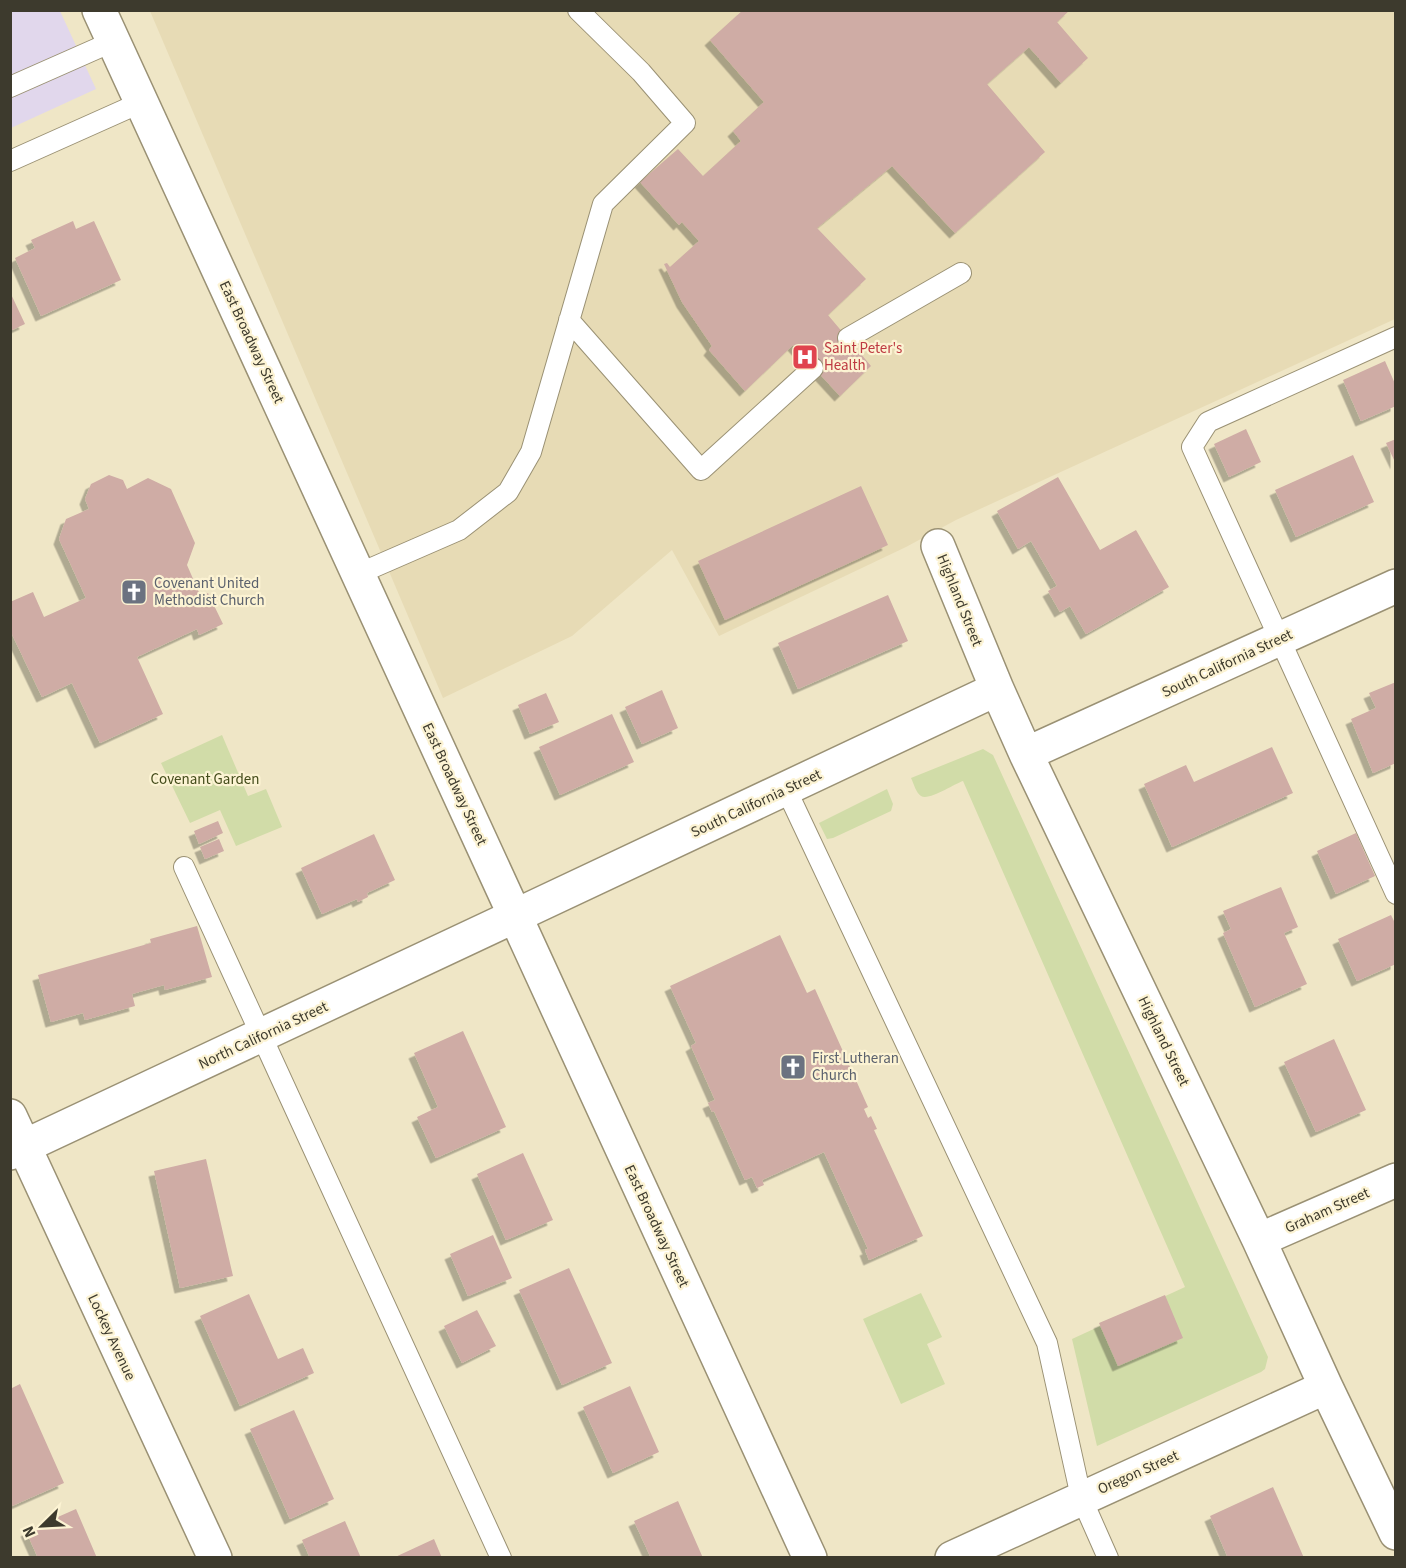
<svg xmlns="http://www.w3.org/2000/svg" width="1406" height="1568" font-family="'Source Sans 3',sans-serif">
<defs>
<filter id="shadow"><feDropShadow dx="-5.5" dy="5.5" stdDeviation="0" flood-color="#0004"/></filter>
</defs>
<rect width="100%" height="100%" fill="#efe6c6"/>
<!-- commercial -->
<path fill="#e1d7ec" d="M 10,11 L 60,11 L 96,89 L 11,128 Z"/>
<!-- built -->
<path fill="#e7dbb5" d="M 150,11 L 1395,11 L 1395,319 L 956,520 L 906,547 L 719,636 L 672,550 L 572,636 L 443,698 Z"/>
<!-- green -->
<path fill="#d1dca8" d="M 222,735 L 248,796 L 266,789 L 282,827 L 236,846 L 220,810 L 190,823 L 161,763 Z
M 983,749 L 993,755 L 1268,1357 L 1265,1369 L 1261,1372 L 1097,1446 L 1072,1339 L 1185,1287 L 963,781 C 954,784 929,801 921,796 C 916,793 914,784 911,778 Z
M 887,789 L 893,804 L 891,811 L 833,838 L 827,839 L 819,823 Z
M 921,1293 L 942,1337 L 927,1344 L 945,1384 L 901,1404 L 863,1319 Z"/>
<!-- building -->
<path fill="#cfaca5" filter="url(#shadow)" d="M 743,10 L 1070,10 L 1057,22 L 1088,58 L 1061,83 L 1029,47 L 987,84 L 1045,152 L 955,233 L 892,166 L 817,228 L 866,279 L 828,315 L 871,366 L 840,396 L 793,345 L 745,391 L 709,350 L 712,346 L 682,302 L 664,264 L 667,263 L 670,267 L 699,241 L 682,222 L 679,225 L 640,182 L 678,149 L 703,176 L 741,141 L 733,131 L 764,102 L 710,40 Z
M 73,221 L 76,229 L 94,221 L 121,280 L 41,316 L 15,258 L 35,248 L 31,240 Z
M 10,292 L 25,324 L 10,331 Z
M 1385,361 L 1396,386 L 1396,406 L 1361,421 L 1343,380 Z
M 1246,429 L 1261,462 L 1229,477 L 1214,444 Z
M 1396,439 L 1396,464 L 1386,443 Z
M 1353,455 L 1374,502 L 1296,537 L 1275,490 Z
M 109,475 L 123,480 L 127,489 L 148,478 L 171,489 L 195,543 L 187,565 L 201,597 L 208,593 L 223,624 L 199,635 L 197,629 L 137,657 L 163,714 L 100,743 L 72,683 L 42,697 L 10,630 L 10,602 L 33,592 L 44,617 L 86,598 L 59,539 L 66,519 L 89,509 L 85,499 L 91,484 Z
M 1058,477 L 1100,550 L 1136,530 L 1169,587 L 1086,634 L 1070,606 L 1060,612 L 1048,591 L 1057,586 L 1031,541 L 1018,549 L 997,511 Z
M 861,486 L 888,545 L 725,620 L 698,561 Z
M 888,595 L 908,641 L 798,689 L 778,643 Z
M 1396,682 L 1396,763 L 1373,773 L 1351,719 L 1376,708 L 1369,693 Z
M 662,690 L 678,728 L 642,744 L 625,707 Z
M 546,693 L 559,722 L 530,734 L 518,705 Z
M 612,714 L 634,762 L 560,795 L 539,747 Z
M 1272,747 L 1293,793 L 1172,847 L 1144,784 L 1186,765 L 1194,782 Z
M 218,821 L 223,833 L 199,844 L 194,831 Z
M 1356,833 L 1375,876 L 1336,894 L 1317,851 Z
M 374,834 L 395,880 L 367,893 L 368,897 L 358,902 L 357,899 L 322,914 L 301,868 Z
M 219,839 L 224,851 L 205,859 L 200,847 Z
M 1281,887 L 1298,927 L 1284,933 L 1307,984 L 1255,1007 L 1223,933 L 1231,929 L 1223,911 Z
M 1391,915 L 1396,925 L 1396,964 L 1357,981 L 1338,939 Z
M 197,926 L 212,977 L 165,990 L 164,985 L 132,994 L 135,1006 L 85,1020 L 83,1013 L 51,1022 L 38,975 L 151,943 L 150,939 Z
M 780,935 L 807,993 L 815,989 L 868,1107 L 864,1109 L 868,1118 L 871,1116 L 877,1129 L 874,1130 L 923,1236 L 869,1260 L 865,1250 L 868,1249 L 824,1152 L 762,1180 L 764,1185 L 757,1188 L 752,1177 L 745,1180 L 714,1111 L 712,1112 L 708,1103 L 715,1100 L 691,1046 L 696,1043 L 670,986 Z
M 463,1031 L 506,1127 L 436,1158 L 417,1117 L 438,1107 L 414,1053 Z
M 1334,1039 L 1366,1110 L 1316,1132 L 1284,1062 Z
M 523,1153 L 553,1220 L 506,1240 L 477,1174 Z
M 206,1159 L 233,1276 L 180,1288 L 154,1171 Z
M 493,1235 L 512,1278 L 468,1296 L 450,1254 Z
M 569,1268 L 612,1363 L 562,1385 L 519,1290 Z
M 249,1294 L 278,1359 L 303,1348 L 314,1373 L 240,1406 L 200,1316 Z
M 1165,1295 L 1183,1338 L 1118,1366 L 1099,1323 Z
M 477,1310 L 496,1346 L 462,1363 L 444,1326 Z
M 20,1384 L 64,1483 L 12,1506 L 10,1503 L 10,1389 Z
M 630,1386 L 659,1452 L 613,1473 L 583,1407 Z
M 294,1410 L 334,1499 L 290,1519 L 250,1429 Z
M 1273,1487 L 1304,1558 L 1228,1558 L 1210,1516 Z
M 678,1501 L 703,1558 L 651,1558 L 634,1521 Z
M 76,1509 L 97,1558 L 38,1558 L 26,1531 Z
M 345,1521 L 361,1558 L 310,1558 L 302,1540 Z
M 434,1539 L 442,1558 L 393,1558 Z"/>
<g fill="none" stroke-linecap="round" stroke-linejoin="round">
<defs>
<path id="service" d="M 10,87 L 114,41
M 10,161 L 142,102
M 569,320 L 701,470 L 813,368
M 1396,337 L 1208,422 L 1192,447 L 1396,894
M 848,338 L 961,273
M 358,574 L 459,530 L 508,492 L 531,452 L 603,204 L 685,123 L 641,72 L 578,10
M 786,789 L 1047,1343 L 1081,1497 L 1108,1558
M 184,867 L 501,1558"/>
<path id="minor" d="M 938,546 L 997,689 L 1026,754 L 1259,1240 L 1326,1387 L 1396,1533
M 1026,754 L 1396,586
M 515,916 L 997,689
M 10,1116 L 215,1558
M 1259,1240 L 1396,1180
M 952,1558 L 1326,1387"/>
<path id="tertiary" d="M 99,10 L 810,1558
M 10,1153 L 515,916"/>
</defs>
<!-- service casing -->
<use href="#service" stroke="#9a9174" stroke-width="22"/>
<!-- minor casing -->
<use href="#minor" stroke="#9a9174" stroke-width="36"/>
<!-- tertiary casing -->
<use href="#tertiary" stroke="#9a9174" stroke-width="36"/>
<!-- service -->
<use href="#service" stroke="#fff" stroke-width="20"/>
<!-- minor -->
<use href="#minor" stroke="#fff" stroke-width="33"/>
<!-- tertiary -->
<use href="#tertiary" stroke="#fff" stroke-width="33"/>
</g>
<!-- icons -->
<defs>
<symbol id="hospital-square" viewBox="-11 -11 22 22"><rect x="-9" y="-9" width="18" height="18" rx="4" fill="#e0444e" stroke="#fcf3d3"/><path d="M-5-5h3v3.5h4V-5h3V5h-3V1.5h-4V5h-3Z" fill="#fff"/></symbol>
<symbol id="church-square" viewBox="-11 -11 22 22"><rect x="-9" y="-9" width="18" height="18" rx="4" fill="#6b7280" stroke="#fcf3d3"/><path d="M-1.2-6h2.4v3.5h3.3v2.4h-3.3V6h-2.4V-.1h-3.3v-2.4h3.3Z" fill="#fff"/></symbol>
</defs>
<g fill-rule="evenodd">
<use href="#hospital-square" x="790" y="342" width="30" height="30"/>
<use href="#church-square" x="119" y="577" width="30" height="30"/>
<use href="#church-square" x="778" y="1052" width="30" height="30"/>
</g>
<g text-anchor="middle" stroke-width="4.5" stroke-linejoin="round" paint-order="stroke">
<!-- street labels -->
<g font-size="15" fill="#3d3a2d" stroke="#fcf3d3">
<text transform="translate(252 342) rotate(65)" y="5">East Broadway Street</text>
<text transform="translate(960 600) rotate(68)" y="5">Highland Street</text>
<text transform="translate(1227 663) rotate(-25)" y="5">South California Street</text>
<text transform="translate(455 784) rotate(65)" y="5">East Broadway Street</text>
<text transform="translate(756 803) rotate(-25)" y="5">South California Street</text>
<text transform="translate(263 1035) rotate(-25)" y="5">North California Street</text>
<text transform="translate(1164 1041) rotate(64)" y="5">Highland Street</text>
<text transform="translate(1327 1210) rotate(-24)" y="5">Graham Street</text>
<text transform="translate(657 1226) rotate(65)" y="5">East Broadway Street</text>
<text transform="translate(112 1337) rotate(65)" y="5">Lockey Avenue</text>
<text transform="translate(1138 1472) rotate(-24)" y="5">Oregon Street</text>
</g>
<!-- health labels -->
<g font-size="15" fill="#be3a42" stroke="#fcf3d3" text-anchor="start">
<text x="824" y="353">Saint Peter's<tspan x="824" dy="17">Health</tspan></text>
</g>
<!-- worship labels -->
<g font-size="15" fill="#5b616d" stroke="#fcf3d3" text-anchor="start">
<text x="154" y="588">Covenant United<tspan x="154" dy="17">Methodist Church</tspan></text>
<text x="812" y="1063">First Lutheran<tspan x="812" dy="17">Church</tspan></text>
</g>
<!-- park labels -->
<g font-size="15" fill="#444c1b" stroke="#fcf3d3">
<text x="205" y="784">Covenant Garden</text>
</g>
</g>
<!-- border -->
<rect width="1406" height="1568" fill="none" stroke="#3d3a2d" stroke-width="24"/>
<!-- north arrow -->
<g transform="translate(42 1526) rotate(246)" stroke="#fcf3d3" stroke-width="4.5" paint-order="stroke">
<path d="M0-4.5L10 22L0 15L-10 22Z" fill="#3d3a2d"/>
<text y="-9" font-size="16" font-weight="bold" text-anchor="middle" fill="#3d3a2d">N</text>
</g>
</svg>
